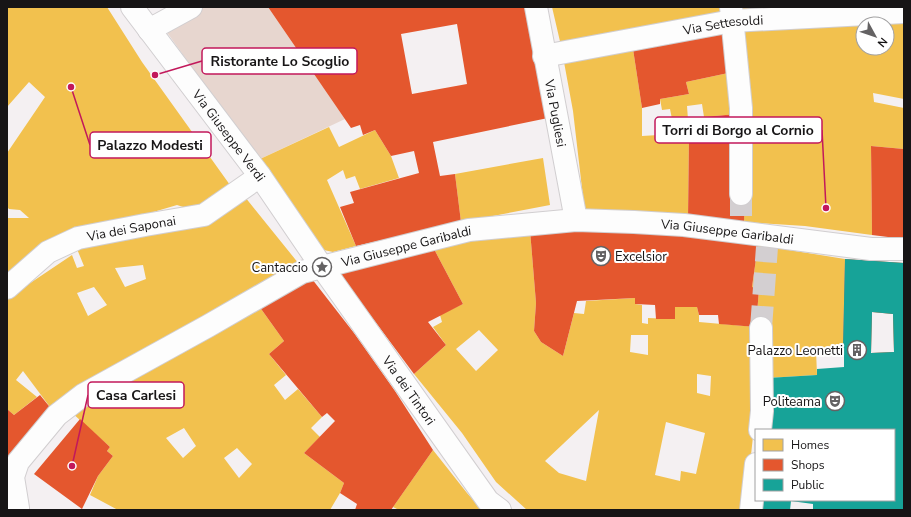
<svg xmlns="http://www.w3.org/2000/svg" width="911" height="517" font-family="'Nunito Sans',sans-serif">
<rect width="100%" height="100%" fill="#f4f0f2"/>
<!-- green -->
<path fill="#e7d6cf" d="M 198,7 L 268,7 L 345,119 L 258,160 L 161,24 Z"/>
<!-- homes -->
<path fill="#f2c14e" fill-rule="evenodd" d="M 7,7 L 107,7 L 142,62 L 230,185 L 202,213 L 177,205 L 96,229 L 7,279 L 7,218 L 29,218 L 20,210 L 9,209 L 7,207 L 7,153 L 45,97 L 29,82 L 7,107 Z
M 552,7 L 726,7 L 728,16 L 562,50 Z
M 735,7 L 767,7 L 767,8 L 736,12 Z
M 904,19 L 904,99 L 873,93 L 874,102 L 904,108 L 904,149 L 871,146 L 872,235 L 805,226 L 744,222 L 746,143 L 739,29 ZM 863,24 L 887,24 L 887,48 L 863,48 Z
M 633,49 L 642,108 L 642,136 L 675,134 L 670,109 L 662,110 L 660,99 L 689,94 L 686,82 L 733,72 L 736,114 L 704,117 L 702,104 L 687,106 L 689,133 L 688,218 L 585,214 L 573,111 L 564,62 Z
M 329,127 L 339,147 L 375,130 L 391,156 L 399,178 L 360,189 L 355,176 L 346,179 L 343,170 L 327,180 L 356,246 L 333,252 L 319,249 L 258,160 Z
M 543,158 L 550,205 L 461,222 L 455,174 Z
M 245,197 L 299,264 L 53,411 L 23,371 L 16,380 L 37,397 L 14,415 L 7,409 L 7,300 L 8,298 L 72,255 L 77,268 L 84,266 L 77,249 ZM 143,265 L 146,279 L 125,287 L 115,268 ZM 94,287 L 107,305 L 88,316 L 77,293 Z
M 530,230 L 536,303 L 534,331 L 541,342 L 563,356 L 574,313 L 584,314 L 586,301 L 635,298 L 635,304 L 642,305 L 642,323 L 648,324 L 648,318 L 675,319 L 675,307 L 697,307 L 699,315 L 699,322 L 756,327 L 756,409 L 745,510 L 527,510 L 496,482 L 462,433 L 414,374 L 446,345 L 433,327 L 442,322 L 440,315 L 463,304 L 434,249 L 469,238 ZM 479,330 L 498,350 L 476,371 L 456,349 ZM 631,335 L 648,335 L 648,355 L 630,352 ZM 697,374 L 711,376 L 710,396 L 697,393 ZM 599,410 L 586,481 L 559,473 L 545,461 ZM 666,422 L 705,433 L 696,474 L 681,471 L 680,481 L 655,475 Z
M 758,245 L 845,259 L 843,348 L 816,350 L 817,375 L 767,378 L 756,327 L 759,289 L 752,287 Z
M 259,306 L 284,341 L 269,354 L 286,375 L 274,385 L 285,400 L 298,389 L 322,417 L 311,428 L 320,437 L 304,453 L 344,483 L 340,493 L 330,510 L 118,510 L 90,495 L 98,476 L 113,456 L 107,451 L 110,447 L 71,412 ZM 184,428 L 196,446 L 183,458 L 166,438 ZM 237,448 L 252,464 L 239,478 L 224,458 Z
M 433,450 L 467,493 L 482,510 L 399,510 L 393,507 Z"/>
<!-- shops -->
<path fill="#e4572e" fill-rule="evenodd" d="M 268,7 L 527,7 L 548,118 L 433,142 L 440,176 L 455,174 L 461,222 L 356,246 L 340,207 L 354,203 L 350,192 L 419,173 L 414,151 L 391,156 L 375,130 L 363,135 L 360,125 L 351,128 ZM 457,24 L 467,84 L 412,94 L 401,34 Z
M 728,32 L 733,72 L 686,82 L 689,94 L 660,99 L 660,104 L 642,108 L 633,49 Z
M 736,114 L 745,194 L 744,222 L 688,218 L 689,133 L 707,134 L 704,117 Z
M 871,146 L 904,149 L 904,239 L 872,235 Z
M 530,230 L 672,231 L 758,245 L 752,287 L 759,289 L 756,327 L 719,324 L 718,315 L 699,315 L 697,307 L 675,307 L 675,319 L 656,319 L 655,305 L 635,304 L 635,298 L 577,301 L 563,356 L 541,342 L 534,331 L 536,303 Z
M 434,249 L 463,304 L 428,322 L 446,345 L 414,374 L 339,273 Z
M 845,259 L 904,263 L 904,443 L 894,443 L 894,430 L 848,430 L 844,356 L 843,348 ZM 872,312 L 893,314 L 894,352 L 871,353 Z
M 312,279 L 354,333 L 395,391 L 433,450 L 391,510 L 355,510 L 357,504 L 340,493 L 344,483 L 304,453 L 335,421 L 327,413 L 322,417 L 269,354 L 284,341 L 259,306 Z
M 40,395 L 53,411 L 7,458 L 7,409 L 14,415 Z
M 80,419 L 110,447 L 107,451 L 113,456 L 98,476 L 82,509 L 34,474 Z"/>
<!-- public -->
<path fill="#17a398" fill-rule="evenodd" d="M 845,259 L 904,263 L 904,510 L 813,510 L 813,504 L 791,501 L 790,510 L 761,510 L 762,500 L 894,500 L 894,430 L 765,430 L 767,378 L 817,375 L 817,369 L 844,367 L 844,356 L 843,348 ZM 872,312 L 893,314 L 894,352 L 871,353 Z"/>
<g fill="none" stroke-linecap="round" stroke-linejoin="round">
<!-- minor-tunnel -->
<path stroke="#d3cfd1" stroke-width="22" stroke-dasharray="22 11" stroke-linecap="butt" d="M 741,194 L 741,222
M 761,328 L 767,247"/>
<defs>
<g id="minor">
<path id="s1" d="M 132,7 L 260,176 L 322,267 L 488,501 L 500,510"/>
<path id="s2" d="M 536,7 L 576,220"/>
<path d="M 731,7 L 741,108 L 741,194"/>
<path d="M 149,30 L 191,7"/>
<path id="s3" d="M 544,56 L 732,21 L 904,12"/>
<path id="s4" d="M 7,288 L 48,252 L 78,238 L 145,225 L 204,215 L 260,176"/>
<path d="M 760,430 L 762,411 L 761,328"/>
<path id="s5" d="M 17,510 L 18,508 L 13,477 L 18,462 L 57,415 L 83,395 L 208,326 L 302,272 L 469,230 L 576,220 L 634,222 L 684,225 L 871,249 L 904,249"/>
<path d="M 751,510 L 756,464"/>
</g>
</defs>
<!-- minor casing -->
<use href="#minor" stroke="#d1ced0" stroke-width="24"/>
<!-- minor -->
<use href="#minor" stroke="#fdfdfd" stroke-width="22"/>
</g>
<!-- icons -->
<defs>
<symbol id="theatre-ring" viewBox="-11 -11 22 22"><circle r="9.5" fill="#fff" stroke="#646263" stroke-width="1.5"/><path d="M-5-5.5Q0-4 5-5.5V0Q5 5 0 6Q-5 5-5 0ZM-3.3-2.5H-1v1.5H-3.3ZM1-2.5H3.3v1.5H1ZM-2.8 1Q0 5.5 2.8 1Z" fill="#646263"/></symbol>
<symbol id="sight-ring" viewBox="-11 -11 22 22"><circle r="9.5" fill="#fff" stroke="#646263" stroke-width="1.5"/><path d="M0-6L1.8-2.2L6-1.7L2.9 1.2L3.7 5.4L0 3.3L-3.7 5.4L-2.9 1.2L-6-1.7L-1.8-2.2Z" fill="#646263"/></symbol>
<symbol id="building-ring" viewBox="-11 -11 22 22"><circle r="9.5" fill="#fff" stroke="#646263" stroke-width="1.5"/><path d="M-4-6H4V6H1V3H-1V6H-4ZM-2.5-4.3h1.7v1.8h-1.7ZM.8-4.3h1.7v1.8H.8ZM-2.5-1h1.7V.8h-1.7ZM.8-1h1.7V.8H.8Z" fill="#646263"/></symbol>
</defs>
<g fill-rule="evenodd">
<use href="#theatre-ring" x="590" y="245" width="22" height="22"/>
<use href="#sight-ring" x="311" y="256" width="22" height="22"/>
<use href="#building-ring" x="846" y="339" width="22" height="22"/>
<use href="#theatre-ring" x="824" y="390" width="22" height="22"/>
</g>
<g text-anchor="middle" stroke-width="4" stroke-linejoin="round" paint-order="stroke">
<!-- street labels -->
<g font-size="13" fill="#171516" stroke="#fff">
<text dy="5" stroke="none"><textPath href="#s3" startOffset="182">Via Settesoldi</textPath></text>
<text dy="5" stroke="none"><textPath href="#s2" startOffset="108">Via Pugliesi</textPath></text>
<text dy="5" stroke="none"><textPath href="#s1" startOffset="161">Via Giuseppe Verdi</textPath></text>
<text dy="5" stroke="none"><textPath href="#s4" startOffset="142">Via dei Saponai</textPath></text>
<text dy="5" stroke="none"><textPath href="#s5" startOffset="826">Via Giuseppe Garibaldi</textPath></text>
<text dy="5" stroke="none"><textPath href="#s5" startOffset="502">Via Giuseppe Garibaldi</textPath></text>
<text dy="5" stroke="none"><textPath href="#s1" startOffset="473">Via dei Tintori</textPath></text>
</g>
<!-- poi labels -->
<g font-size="13" fill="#171516" stroke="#fff" text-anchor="end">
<text x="615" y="261" text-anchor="start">Excelsior</text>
<text x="308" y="272">Cantaccio</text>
<text x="843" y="355">Palazzo Leonetti</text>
<text x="821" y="406">Politeama</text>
</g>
</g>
<!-- callouts -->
<path fill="none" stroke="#c2185b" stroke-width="1.5" d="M155 75L202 61M826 208L822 130M71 87L90 145M72 466L88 395"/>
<g fill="#c2185b" stroke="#fff" stroke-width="1.5">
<circle cx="155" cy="75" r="4"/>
<circle cx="826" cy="208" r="4"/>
<circle cx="71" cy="87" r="4"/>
<circle cx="72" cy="466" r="4"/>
</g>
<g fill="#fff" stroke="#c2185b" stroke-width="1.5">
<rect x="202" y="48" width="155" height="26" rx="4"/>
<rect x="655" y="117" width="167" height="26" rx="4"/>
<rect x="90" y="132" width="121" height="26" rx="4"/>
<rect x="88" y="382" width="96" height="26" rx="4"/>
</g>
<g font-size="14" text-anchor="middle" font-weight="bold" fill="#171516">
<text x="280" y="66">Ristorante Lo Scoglio</text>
<text x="738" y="135">Torri di Borgo al Cornio</text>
<text x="150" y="150">Palazzo Modesti</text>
<text x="136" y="400">Casa Carlesi</text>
</g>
<!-- border -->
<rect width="911" height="517" fill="none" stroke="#171516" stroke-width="16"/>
<!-- legend -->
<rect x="755" y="429" width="140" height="72" fill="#ffffff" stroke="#a2a1a2"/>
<rect x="763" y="439" width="20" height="12" fill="#f2c14e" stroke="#a2a1a2"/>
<text x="791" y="449" font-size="12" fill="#171516">Homes</text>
<rect x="763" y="459" width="20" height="12" fill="#e4572e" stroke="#a2a1a2"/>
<text x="791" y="469" font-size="12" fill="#171516">Shops</text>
<rect x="763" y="479" width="20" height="12" fill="#17a398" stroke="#a2a1a2"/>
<text x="791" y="489" font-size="12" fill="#171516">Public</text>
<!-- north arrow -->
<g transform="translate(875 36) rotate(130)"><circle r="19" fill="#ffffff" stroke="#a2a1a2"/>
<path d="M0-3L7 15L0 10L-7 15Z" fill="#646263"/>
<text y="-6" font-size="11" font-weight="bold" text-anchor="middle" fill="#171516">N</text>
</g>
</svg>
